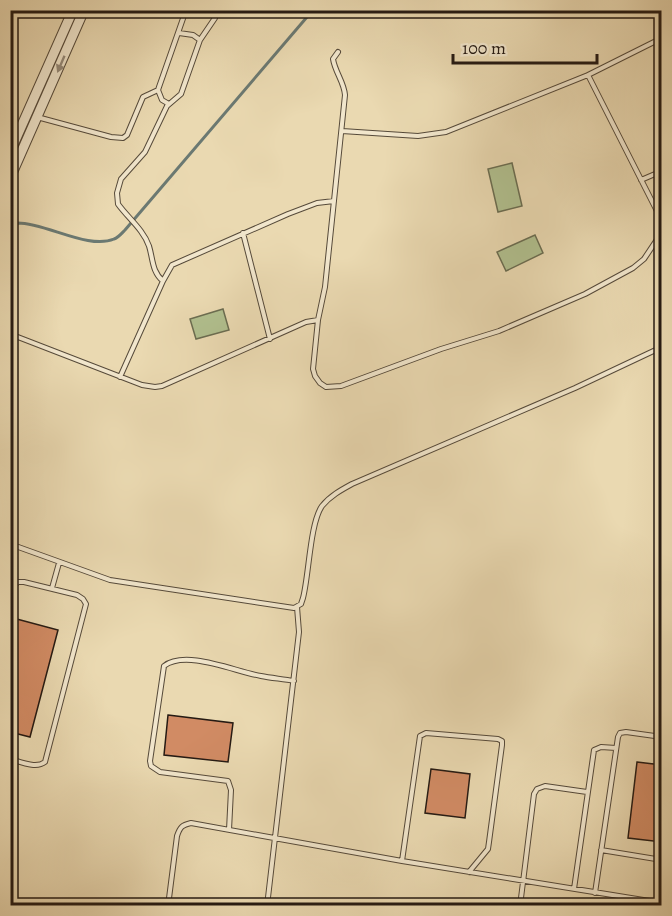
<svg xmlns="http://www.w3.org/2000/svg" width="672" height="916" font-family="Alegreya,serif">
<rect width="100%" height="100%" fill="#ead9b1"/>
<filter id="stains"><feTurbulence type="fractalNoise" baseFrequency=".00333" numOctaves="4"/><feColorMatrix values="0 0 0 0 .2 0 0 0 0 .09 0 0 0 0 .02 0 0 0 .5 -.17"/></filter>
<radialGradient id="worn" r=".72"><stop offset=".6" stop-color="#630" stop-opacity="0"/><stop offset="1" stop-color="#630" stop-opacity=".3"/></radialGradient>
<!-- green -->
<path fill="#b1c08f" stroke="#6b6d51" stroke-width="1.5" d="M 512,163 L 522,206 L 498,212 L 488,169 Z
M 535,235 L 543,253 L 506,271 L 497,252 Z
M 223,309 L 229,330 L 196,339 L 190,319 Z"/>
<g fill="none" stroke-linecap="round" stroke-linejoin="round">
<!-- stream -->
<path stroke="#6b7972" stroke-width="3" d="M 649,10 L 662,18
M 10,235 L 18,223 C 46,223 89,250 114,239 C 118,238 122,233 125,230 L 313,10"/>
</g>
<!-- building -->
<path fill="#d18b64" stroke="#251a13" stroke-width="1.5" d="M 13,618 L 58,630 L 30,737 L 10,732 L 10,627 Z
M 168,715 L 233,723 L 228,762 L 164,755 Z
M 637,762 L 662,765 L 662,842 L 628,838 Z
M 431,769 L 470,774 L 465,818 L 425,813 Z"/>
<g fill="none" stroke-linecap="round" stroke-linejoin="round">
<defs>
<path id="service" d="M 179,33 L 193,35 L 200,40
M 338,52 L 333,59 C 335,72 344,82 345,95 L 325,287 L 318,320 L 313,369 L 315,376 L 320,383 L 326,387 L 341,386 L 441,349 L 499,331 L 585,294 L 633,268 L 644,259 L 662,232
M 588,75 L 662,221
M 158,90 L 162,100 L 169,104
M 37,117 L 111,137 L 123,138 L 127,135 L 143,97 L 158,90 L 159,87 L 186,10
M 342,131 L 418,136 L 446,132 L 588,75 L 662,38
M 641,180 L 662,171
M 243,233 L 270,339
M 163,281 C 152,272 153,259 149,246 C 143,229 128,218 118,204 L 117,193 L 121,179 L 145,152 L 167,106 L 181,94 L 200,40 L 215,18 L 218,10
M 10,334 L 142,385 L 155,387 L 162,386 L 306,322 L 318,320
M 120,377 L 163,281 L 172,265 L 288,214 L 317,203 L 334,201
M 10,544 L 110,580 L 294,608 L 301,604 L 303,598 C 309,575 310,523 322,506 C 330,496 341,490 352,484 L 575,388 L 662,347
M 52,588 L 59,563
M 10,599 L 14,586 L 18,582 L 24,582 L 77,595 L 83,599 L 86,604 L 45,762 C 36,769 21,762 10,759
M 229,830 L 231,790 L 228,781 L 160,772 L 151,766 L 150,761 L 164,666 C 186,649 236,672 261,676 C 271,678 283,679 294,681
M 601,850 L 662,860
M 402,861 L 420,736 L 426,733 L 498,739 L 502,741 L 502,745 L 489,842 L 488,849 L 469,872
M 574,889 L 594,750 L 601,747 L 616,748
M 595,893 L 618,737 L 620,733 L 626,732 L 662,737
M 168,906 L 177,836 C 180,827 182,825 191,823 L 402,861 L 662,903
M 267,906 L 299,632 L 297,607
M 520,906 L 534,794 L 537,789 L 545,786 L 587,792"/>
<path id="tertiary" d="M 10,152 L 73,10
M 10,178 L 84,10"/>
</defs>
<!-- service casing -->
<use href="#service" stroke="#564a3a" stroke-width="6"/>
<!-- tertiary casing -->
<use href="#tertiary" stroke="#564a3a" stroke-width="11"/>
<!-- service -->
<use href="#service" stroke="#f1e6cc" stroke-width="4"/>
<!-- tertiary -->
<use href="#tertiary" stroke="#f1e6cc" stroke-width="9"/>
</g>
<!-- one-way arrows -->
<defs><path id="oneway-solid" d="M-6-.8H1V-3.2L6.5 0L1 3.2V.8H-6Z" transform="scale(1.5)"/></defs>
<use fill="#958a79" href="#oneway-solid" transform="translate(61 64) rotate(113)"/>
<!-- margin -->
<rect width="672" height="916" fill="none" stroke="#ead9b1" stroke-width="36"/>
<rect x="12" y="12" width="648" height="892" fill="none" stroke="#251a13" stroke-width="3"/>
<rect x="18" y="18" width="636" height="880" fill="none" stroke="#251a13" stroke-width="1.5"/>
<!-- scale -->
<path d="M453 54v9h144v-9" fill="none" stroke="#251a13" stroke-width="3"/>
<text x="462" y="54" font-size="18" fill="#251a13" stroke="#f1e6cc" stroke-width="4.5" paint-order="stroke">100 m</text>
<rect width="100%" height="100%" filter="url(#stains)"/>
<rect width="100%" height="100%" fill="url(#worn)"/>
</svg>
